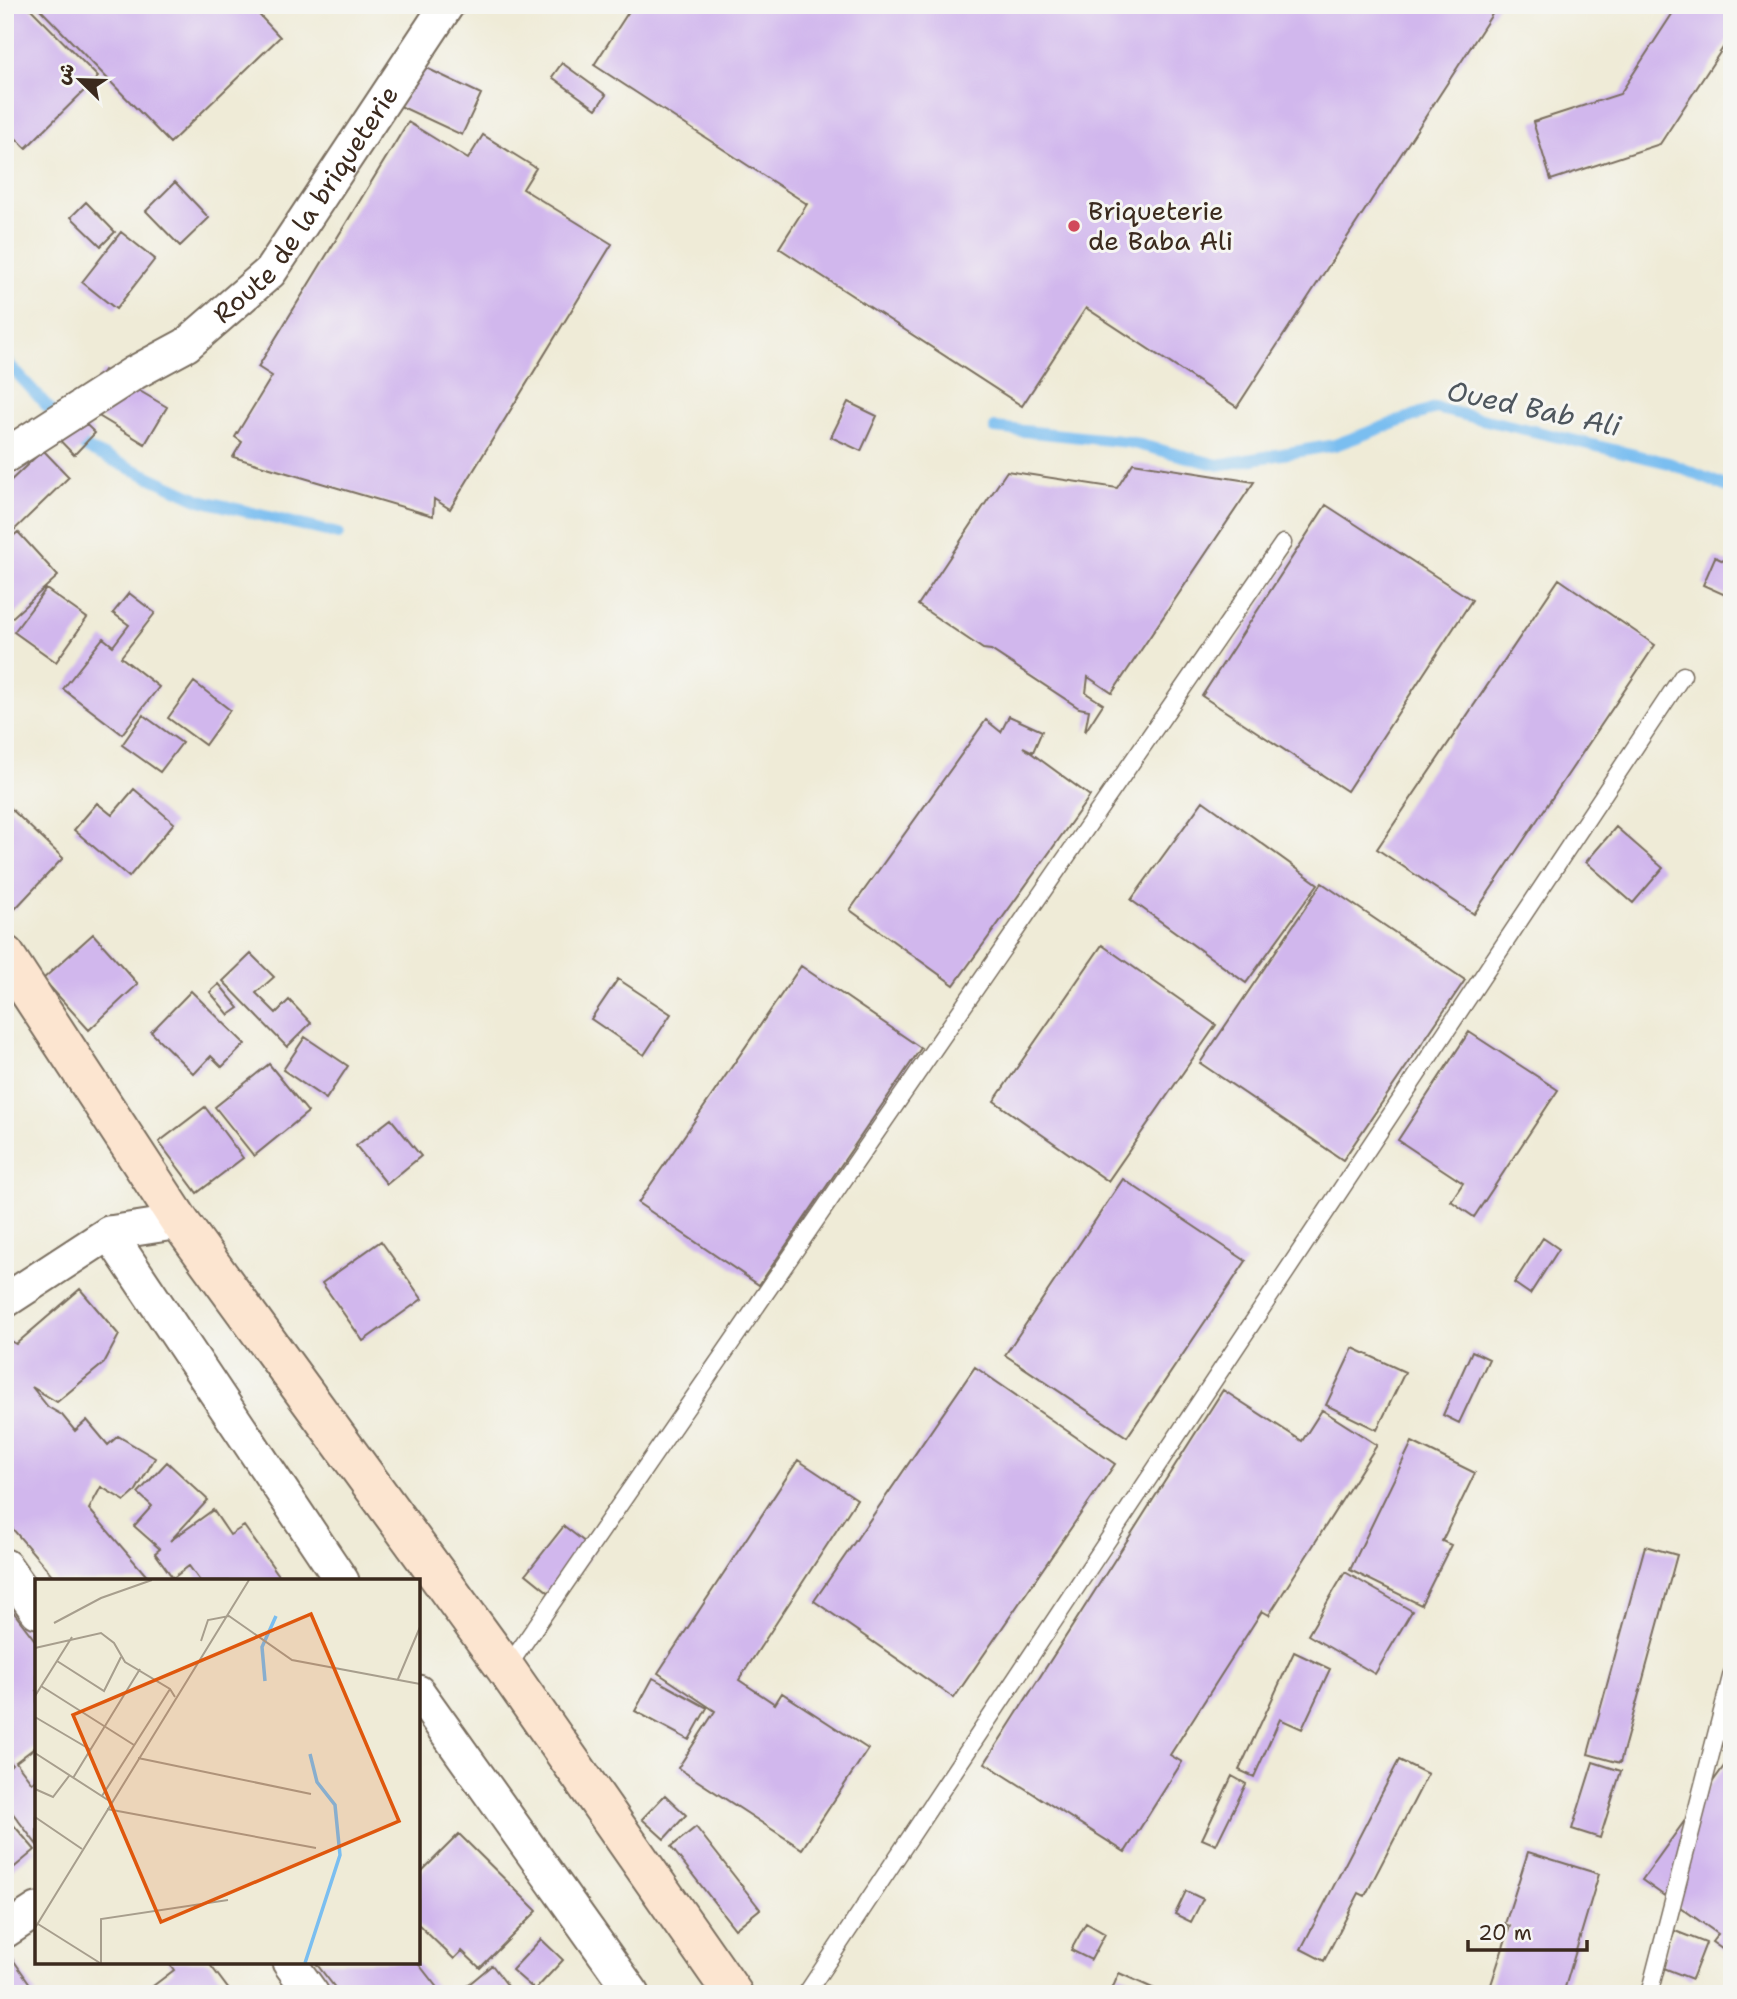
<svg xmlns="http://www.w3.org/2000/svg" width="1737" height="1999" font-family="'Shantell Sans','Playpen Sans Arabic',sans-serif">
<rect width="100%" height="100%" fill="#f6f6f2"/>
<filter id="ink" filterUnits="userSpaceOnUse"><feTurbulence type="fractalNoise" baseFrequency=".0143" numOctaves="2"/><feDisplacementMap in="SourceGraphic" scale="14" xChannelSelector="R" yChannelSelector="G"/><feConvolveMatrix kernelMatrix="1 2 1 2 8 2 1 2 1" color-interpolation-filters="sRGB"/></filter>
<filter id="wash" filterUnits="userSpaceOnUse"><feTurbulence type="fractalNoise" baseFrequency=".00686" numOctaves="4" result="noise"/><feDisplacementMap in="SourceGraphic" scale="28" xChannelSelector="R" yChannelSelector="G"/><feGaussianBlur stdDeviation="1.57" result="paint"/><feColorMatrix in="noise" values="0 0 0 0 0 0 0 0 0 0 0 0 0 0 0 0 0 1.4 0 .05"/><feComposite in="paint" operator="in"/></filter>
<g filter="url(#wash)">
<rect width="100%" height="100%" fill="#efebd7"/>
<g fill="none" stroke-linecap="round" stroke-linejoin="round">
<!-- stream -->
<path stroke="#7abef0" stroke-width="12" d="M 5,360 L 59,419
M 995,428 L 1129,442 L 1218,465 L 1335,445 L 1435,408 L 1669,463 L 1732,489
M 72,433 L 86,448 L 200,500 L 338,534"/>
</g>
<g id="blocks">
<!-- building -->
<path fill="#d1b7ed" d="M 5,5 L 27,5 L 98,77 L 26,148 L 5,128 Z
M 36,5 L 250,5 L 280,37 L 170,143 Z
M 633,5 L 1498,5 L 1237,407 L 1086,308 L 1022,406 L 779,248 L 807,204 L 594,65 Z
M 1678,5 L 1732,5 L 1732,34 L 1660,144 L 1551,180 L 1533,122 L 1620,94 Z
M 562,63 L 606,95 L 596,109 L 552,77 Z
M 420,65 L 481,94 L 462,135 L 400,106 Z
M 408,122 L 468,159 L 483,135 L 536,168 L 523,189 L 612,244 L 450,509 L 434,499 L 433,516 L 233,457 L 242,442 L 235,437 L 272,376 L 258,367 Z
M 175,182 L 209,218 L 180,246 L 146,211 Z
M 86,202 L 115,232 L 101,246 L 71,217 Z
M 121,232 L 155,259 L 116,309 L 82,282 Z
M 104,370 L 167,407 L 145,444 L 82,406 Z
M 848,402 L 877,416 L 861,451 L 831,437 Z
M 68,407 L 95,433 L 74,455 L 48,428 Z
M 43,450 L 69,477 L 5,539 L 5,486 Z
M 1133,463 L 1254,482 L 1112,693 L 1088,677 L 1086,693 L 1103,704 L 1085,732 L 1089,710 L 1079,708 L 991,650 L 983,649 L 918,605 L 1007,471 L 1117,488 Z
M 1326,505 L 1472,600 L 1347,791 L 1202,696 Z
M 18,532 L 58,576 L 5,624 L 5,543 Z
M 1715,557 L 1732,565 L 1732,598 L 1703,585 Z
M 1559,579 L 1655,645 L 1474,914 L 1377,849 Z
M 46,589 L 87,618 L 56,662 L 14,632 Z
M 129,593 L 155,613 L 121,657 L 159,687 L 122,734 L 63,689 L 103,638 L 113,646 L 129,625 L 113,613 Z
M 194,682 L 230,710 L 205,745 L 168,718 Z
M 143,715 L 182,743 L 160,772 L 122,745 Z
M 1009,716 L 1042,731 L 1033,752 L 1023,747 L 1090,796 L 954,985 L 850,910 L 986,720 L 1001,732 Z
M 134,789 L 174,823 L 129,877 L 74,830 L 97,803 L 112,815 Z
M 1203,801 L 1318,884 L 1246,983 L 1131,900 Z
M 5,803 L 63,858 L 14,910 L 5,902 Z
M 1616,827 L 1663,868 L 1633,903 L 1586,862 Z
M 1322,883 L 1465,980 L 1343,1160 L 1200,1063 Z
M 93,934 L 138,984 L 89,1030 L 43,979 Z
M 1102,945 L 1216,1025 L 1108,1181 L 994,1101 Z
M 251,954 L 274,977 L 256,993 L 276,1013 L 289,1000 L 311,1023 L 287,1047 L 223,981 Z
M 801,966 L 921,1048 L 759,1285 L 638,1203 Z
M 618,979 L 671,1014 L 644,1055 L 591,1019 Z
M 219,984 L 239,1008 L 229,1015 L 210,992 Z
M 191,991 L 245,1044 L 222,1067 L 211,1056 L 194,1074 L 151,1032 Z
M 1469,1032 L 1558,1090 L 1474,1217 L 1451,1201 L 1463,1183 L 1398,1140 Z
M 305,1037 L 348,1066 L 326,1099 L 283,1070 Z
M 269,1064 L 308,1112 L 254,1156 L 215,1107 Z
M 205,1107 L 243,1158 L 197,1193 L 159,1142 Z
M 391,1119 L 421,1156 L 387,1184 L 356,1146 Z
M 1123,1179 L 1246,1261 L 1127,1437 L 1005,1355 Z
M 1543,1238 L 1559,1249 L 1530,1294 L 1514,1283 Z
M 381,1241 L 422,1299 L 363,1341 L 322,1283 Z
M 80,1289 L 119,1335 L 104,1363 L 57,1402 L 32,1387 L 48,1407 L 62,1415 L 75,1431 L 87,1420 L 108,1445 L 118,1436 L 155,1458 L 135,1492 L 125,1501 L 101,1487 L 89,1509 L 151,1581 L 57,1581 L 5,1520 L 5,1338 L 16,1344 Z
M 1353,1348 L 1405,1372 L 1377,1430 L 1326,1405 Z
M 1472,1351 L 1489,1359 L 1459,1423 L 1443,1415 Z
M 975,1367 L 1115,1464 L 954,1698 L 814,1601 Z
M 1223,1390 L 1302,1441 L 1322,1410 L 1377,1445 L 1269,1615 L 1262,1611 L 1170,1755 L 1182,1762 L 1125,1852 L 985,1763 Z
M 1412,1442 L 1475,1473 L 1442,1541 L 1451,1545 L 1421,1605 L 1350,1570 Z
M 798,1460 L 857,1499 L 739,1680 L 775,1704 L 782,1693 L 868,1749 L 802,1849 L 678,1768 L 715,1711 L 658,1673 Z
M 167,1462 L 208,1500 L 170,1541 L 213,1510 L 230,1535 L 244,1526 L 283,1581 L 200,1581 L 189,1566 L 173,1578 L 155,1553 L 160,1549 L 134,1526 L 152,1506 L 138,1493 Z
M 564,1526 L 595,1550 L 557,1599 L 526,1574 Z
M 1645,1546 L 1677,1555 L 1620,1763 L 1588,1754 Z
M 1345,1572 L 1412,1611 L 1375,1674 L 1308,1635 Z
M 5,1601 L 37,1643 L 37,1746 L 16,1762 L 32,1783 L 37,1780 L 37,1845 L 5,1803 L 5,1764 L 8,1768 L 12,1764 L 5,1755 Z
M 1294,1652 L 1330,1669 L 1302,1729 L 1280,1719 L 1254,1777 L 1239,1770 Z
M 653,1678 L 707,1708 L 689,1740 L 635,1711 Z
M 1732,1755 L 1732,1956 L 1712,1942 L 1718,1934 L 1642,1880 Z
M 1399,1760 L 1428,1774 L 1365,1896 L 1359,1893 L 1324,1961 L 1301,1949 Z
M 1593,1762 L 1621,1771 L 1600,1838 L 1572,1829 Z
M 1232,1776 L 1246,1784 L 1216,1845 L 1202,1839 Z
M 665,1795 L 686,1815 L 664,1839 L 642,1819 Z
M 5,1815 L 35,1850 L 5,1875 Z
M 696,1827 L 760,1909 L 735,1929 L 671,1847 Z
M 459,1834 L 537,1911 L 480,1968 L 462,1951 L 454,1959 L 418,1924 L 418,1875 Z
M 1528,1852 L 1599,1874 L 1563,1994 L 1488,1994 L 1510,1926 L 1505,1924 Z
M 1186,1891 L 1203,1899 L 1191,1922 L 1175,1914 Z
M 1086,1923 L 1105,1934 L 1091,1960 L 1071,1950 Z
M 1675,1931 L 1706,1943 L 1692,1979 L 1661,1967 Z
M 541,1939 L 563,1960 L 535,1990 L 512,1970 Z
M 7,1951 L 37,1994 L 5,1994 Z
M 168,1962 L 208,1962 L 229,1990 L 225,1994 L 147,1994 L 145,1992 L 174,1970 Z
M 315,1962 L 417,1962 L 442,1994 L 340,1994 Z
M 492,1965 L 514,1994 L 457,1994 Z
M 1119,1973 L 1166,1994 L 1110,1994 Z"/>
</g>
</g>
<g filter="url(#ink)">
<use href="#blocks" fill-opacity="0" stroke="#7a6e5f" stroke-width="2"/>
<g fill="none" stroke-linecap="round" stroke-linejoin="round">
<defs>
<path id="lane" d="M 507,1668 L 1283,543
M 806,1994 L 1683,675
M 1649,1994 L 1732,1673"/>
<g id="street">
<path id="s1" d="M 5,456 L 134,373 L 186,345 L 270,272 L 447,5"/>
<path d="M 109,1233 L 342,1581"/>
<path d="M 5,1301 L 109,1233 L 180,1222"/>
<path d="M 5,1566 L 37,1611"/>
<path d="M 418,1692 L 633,1994"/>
<path d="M 5,1931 L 37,1910"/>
<path d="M 289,1962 L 312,1994"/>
</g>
<path id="secondary" d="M 5,955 L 180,1222 L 506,1669 L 733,1994"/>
</defs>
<!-- lane casing -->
<use href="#lane" stroke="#7a6e5f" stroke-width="19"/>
<!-- street casing -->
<use href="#street" stroke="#7a6e5f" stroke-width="37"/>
<!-- secondary casing -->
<use href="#secondary" stroke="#7a6e5f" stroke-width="42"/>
<!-- lane -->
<use href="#lane" stroke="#fff" stroke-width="16"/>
<!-- street -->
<use href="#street" stroke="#fff" stroke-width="33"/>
<!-- secondary -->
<use href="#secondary" stroke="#fce5d0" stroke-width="38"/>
</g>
</g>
<!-- markers -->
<circle fill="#d1495b" stroke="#f6f6f2" stroke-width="2.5" cx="1074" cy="226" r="7"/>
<g text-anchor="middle" stroke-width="6" stroke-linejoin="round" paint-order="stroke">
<!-- street labels -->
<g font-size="26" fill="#3b2a1e" stroke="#f6f6f2">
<text dy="9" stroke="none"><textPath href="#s1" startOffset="399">Route de la briqueterie</textPath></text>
</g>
<!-- poi labels -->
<g font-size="26" fill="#3b2a1e" stroke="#f6f6f2" text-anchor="start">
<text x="1088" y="220">Briqueterie<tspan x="1088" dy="30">de Baba Ali</tspan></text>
</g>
<!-- water labels -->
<g font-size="28" font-style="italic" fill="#4e565d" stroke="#f6f6f2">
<text transform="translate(1534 408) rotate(12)" y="10">Oued Bab Ali</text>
</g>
</g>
<!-- overview -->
<g transform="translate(35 1579)">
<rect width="385" height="385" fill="#efebd7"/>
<path fill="none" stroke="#7abef0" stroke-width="3.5" d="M 230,102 L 227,68 L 241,37M 270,384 L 305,276 L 300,226 L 282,203 L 275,175"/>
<path fill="none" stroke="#a79e8d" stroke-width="2" d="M 19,44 L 66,19 L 117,1M 166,62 L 173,41 L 194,37 L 257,81 L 385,105M 0,69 L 66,54 L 79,64 L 90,83 L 135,110 L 140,118M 22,82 L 69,112 L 86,78M 363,100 L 385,48M 6,107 L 99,166M 0,117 L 37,58M 0,138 L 56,171M 0,174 L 76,223M 103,179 L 276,215M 38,199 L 105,90M 0,210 L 18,218 L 34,197M 67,217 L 135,110M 72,230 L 281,269M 0,238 L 47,270M 3,345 L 65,384M 0,349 L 214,1M 66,384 L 66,340 L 193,321"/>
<path fill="#df570d" fill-opacity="0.15" stroke="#df570d" stroke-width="3.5" d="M 276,35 L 364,242 L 126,343 L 38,136 Z"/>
<rect width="385" height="385" fill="none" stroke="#3b2a1e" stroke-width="3.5"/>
</g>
<!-- margin -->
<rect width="1737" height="1999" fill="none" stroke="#f6f6f2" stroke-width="28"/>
<!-- north arrow -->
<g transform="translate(80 80) rotate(293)" stroke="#f6f6f2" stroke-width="5" paint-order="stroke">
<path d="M0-5L12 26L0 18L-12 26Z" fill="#3b2a1e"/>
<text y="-10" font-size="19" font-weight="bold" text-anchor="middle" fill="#3b2a1e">ش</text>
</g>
<!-- scale -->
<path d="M1468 1940v10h119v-10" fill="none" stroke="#3b2a1e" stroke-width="3.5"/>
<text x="1478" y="1940" font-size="21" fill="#3b2a1e" stroke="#f6f6f2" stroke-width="5" paint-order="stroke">20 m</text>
</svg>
